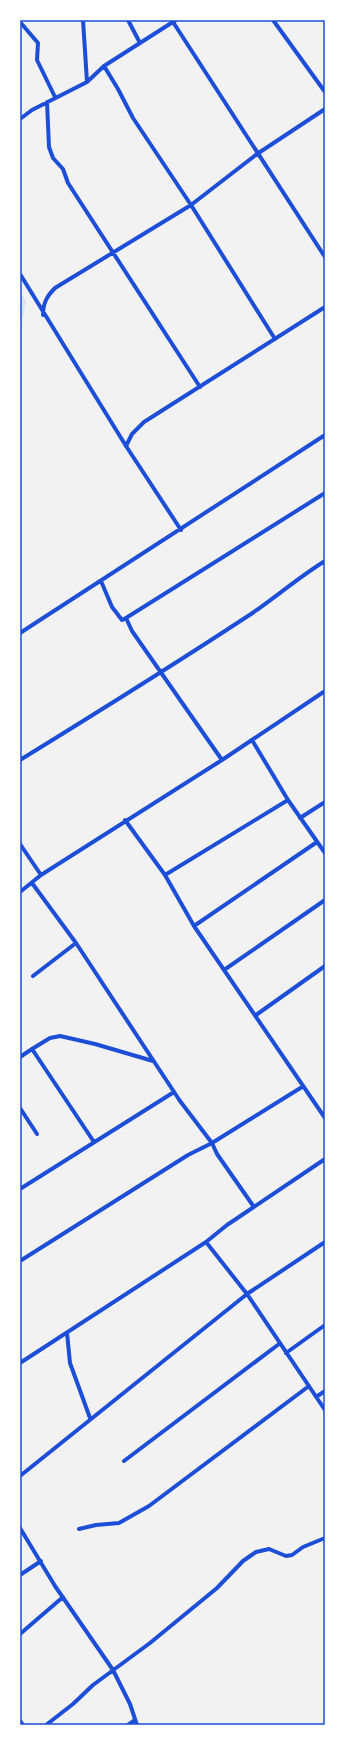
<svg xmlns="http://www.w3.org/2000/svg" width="345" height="1745" font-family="Commissioner,sans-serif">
<rect width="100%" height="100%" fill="#f2f2f2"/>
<!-- green -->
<path fill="#dbe4f7" d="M 20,291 L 26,301 L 20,335 Z"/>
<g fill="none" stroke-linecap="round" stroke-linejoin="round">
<!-- minor -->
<path stroke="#1d4ed8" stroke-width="4" d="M 83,20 L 87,82
M 128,20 L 140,43
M 273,20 L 325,92
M 20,22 L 38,43 L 37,60 L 55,97
M 173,22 L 325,257
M 104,66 L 118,89 L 133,118 L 191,205 L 275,339
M 47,102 L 49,147 L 53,158 L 63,169 L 68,183 L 200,387
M 20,119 L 32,110 L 87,82 L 104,66 L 176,20
M 20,274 L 126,446 L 181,530
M 43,315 C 43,303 47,296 55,288 L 191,205 L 257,154 L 325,109
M 126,446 L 132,434 L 144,422 L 325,307
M 101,581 L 112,607 L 122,620 L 126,618 L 132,631 L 222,760
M 126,618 L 325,493
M 20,633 L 325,435
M 252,740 L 288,800 L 325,853
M 20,760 C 98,712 175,664 251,614 C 276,597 299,577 325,561
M 300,818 L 325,802
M 125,820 L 165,875 L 194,926 L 325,1118
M 20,844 L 41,875
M 165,875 L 288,800
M 32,883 L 76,943 L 180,1101 L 212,1143 L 217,1154 L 254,1207
M 20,892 L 41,875 L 222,760 L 325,691
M 194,926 L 317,842
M 224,970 L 325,900
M 33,976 L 76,943
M 256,1015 L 325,966
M 32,1049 L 50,1038 L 60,1036 L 95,1044 L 153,1061
M 20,1057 L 32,1049 L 94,1142
M 20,1108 L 37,1134
M 20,1189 L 174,1092
M 206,1242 L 247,1294 L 325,1410
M 20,1261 L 188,1155 L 212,1143 L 302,1087
M 67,1333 L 70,1363 L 90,1418
M 286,1353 L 325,1325
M 20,1363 L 206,1242 L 227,1225 L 325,1159
M 316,1397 L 325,1391
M 124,1461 L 279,1344
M 20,1476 L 247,1294 L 325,1242
M 20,1528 L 55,1586 L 113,1670 L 130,1704 L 137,1725
M 79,1529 L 96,1525 L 119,1523 L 149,1506 L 309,1386
M 20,1575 L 41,1561
M 20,1634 L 63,1597
M 20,1721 L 23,1725
M 46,1725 L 73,1704 L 93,1685 L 150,1643 L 217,1588 L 243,1561 L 256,1552 L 269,1549 L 286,1556 L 292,1555 L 303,1547 L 325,1538
M 128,1725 L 135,1720"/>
</g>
<!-- border -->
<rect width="345" height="1745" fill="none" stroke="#ffffff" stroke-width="42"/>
<rect x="21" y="21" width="303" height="1703" fill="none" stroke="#1d4ed8" stroke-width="1.5"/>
</svg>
